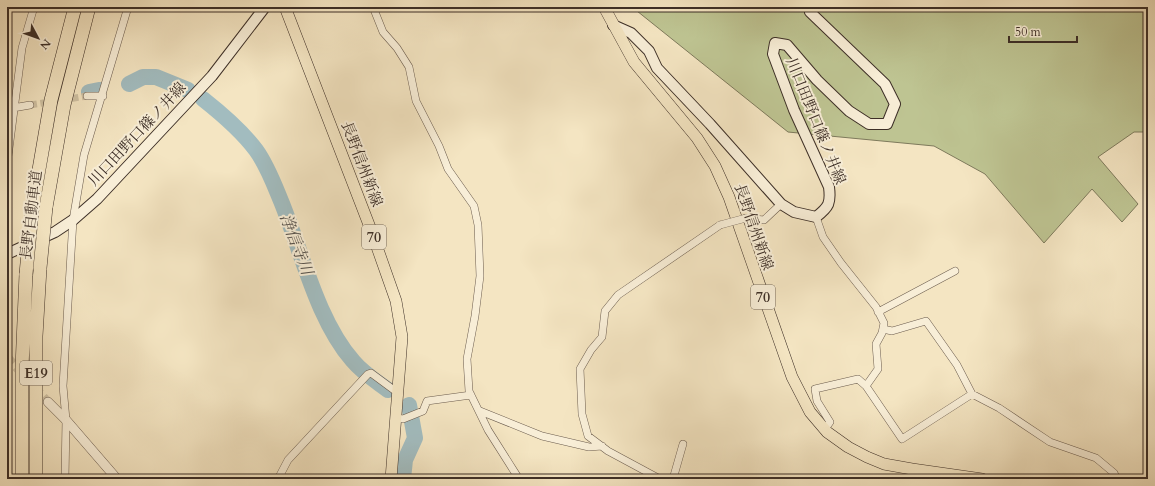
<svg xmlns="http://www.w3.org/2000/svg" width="1155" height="486" font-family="Cardo,'Noto Serif JP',serif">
<rect width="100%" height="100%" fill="#f4e5c2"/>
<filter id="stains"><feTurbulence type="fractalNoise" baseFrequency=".005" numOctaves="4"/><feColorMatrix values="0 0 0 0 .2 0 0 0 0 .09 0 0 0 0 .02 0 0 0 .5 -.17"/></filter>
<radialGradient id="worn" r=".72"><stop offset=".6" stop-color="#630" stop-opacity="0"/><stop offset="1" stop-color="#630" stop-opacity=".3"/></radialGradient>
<!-- green -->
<path fill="#bec492" stroke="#7e7a5c" d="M 632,7 L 1148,7 L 1148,132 L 1134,132 L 1098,157 L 1138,204 L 1122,222 L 1092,189 L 1044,243 L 985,174 L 934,146 L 788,132 Z"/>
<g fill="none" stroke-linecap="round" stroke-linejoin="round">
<!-- river -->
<path stroke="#a2bcbf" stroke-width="16" d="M 129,84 L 143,77 L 156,77 L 188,90
M 89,92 L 99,90
M 203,99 C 222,114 241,130 256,150 C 267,165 274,184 281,201 C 302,252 317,320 353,361 C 363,373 376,381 388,390
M 403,479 L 405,460 L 415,438 L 409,405"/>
<!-- minor-tunnel -->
<path stroke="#cfc1a3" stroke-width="7" stroke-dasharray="7 3.5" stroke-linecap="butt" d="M 30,105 L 87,96"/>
<!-- tertiary-tunnel -->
<path stroke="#cfc1a3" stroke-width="9" stroke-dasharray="9 4.5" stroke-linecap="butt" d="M 7,357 L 48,402"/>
<defs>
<path id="minor" d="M 373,7 L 383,32 L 397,48 L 409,67 L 416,101 L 439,146 L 448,169 L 474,206 L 478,225 L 480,276 L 475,316 L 467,359 L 469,391 L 488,430 L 519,479
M 87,96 L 103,96
M 7,109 L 30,105
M 7,164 L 22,48 L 34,7
M 816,217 L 823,237 L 841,263 L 876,307 L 884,323 L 882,333 L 876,344 L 878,369 L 866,386 L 902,439 L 972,394 L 999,408 L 1050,442 L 1096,458 L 1114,473 L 1117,479
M 746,218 L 764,220 L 781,204
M 878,312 L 955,271
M 883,329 L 892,331 L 926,321 L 957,365 L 972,394
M 480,411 L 542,436 L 589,447 L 602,446
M 396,418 L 403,419 L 423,411 L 427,401 L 471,395
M 825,429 L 830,422 L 817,401 L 815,389 L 858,379 L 866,386
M 65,479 L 66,420 L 63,386 L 73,220 L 84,155 L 128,7
M 278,479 L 288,460 L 368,374 L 371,373 L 398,393
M 660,479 L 608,451 L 588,436 L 582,414 L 580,369 L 591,350 L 602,337 L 605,311 L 618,295 L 720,225
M 673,479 L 683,444"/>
<path id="tertiary" d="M 48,402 L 66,420 L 117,479"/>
<path id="secondary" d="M 613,25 L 631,33 L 649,51 L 657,68 L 710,124 L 781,204 L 794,212 L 816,217 C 829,207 831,203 829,187 L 794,110 L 773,54 L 775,43 L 787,45 L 817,80 L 849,111 L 869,124 L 887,124 L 895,104 L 885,84 L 810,12 L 812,7
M 7,254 L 55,232 L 73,220 L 97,199 L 212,76 L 265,7"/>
<path id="primary" d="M 285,7 L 371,230 L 396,301 L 402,337 L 391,479
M 604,7 L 634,62 L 697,138 L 715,166 L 729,197 L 792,377 L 810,412 L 827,432 L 848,447 L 867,457 L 884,464 L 912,469 L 982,479"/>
<path id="motorway" d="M 46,207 L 64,105 L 89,7
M 32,210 L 51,100 L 75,7
M 22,479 L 22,367 L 26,274
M 36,479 L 36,336 L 40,268"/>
</defs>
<!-- minor casing -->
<use href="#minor" stroke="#6b5c4e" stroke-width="8"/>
<!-- tertiary casing -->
<use href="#tertiary" stroke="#6b5c4e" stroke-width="10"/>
<!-- secondary casing -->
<use href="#secondary" stroke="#3d2f27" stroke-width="12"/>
<!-- primary casing -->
<use href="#primary" stroke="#3d2f27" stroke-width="12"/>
<!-- motorway casing -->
<use href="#motorway" stroke="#3d2f27" stroke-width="14"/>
<!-- minor -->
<use href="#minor" stroke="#f8eed7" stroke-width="7"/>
<!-- tertiary -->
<use href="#tertiary" stroke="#f8eed7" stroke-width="9"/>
<!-- secondary -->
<use href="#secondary" stroke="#f8eed7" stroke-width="10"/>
<!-- primary -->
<use href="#primary" stroke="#f4e5c2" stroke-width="11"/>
<!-- motorway -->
<use href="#motorway" stroke="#f4e5c2" stroke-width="13"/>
<defs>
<path id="minor-bridge" d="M 720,225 L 746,218"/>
<path id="motorway-bridge" d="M 40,268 L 46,207
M 26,274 L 32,210"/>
</defs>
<!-- minor-bridge casing -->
<use href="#minor-bridge" stroke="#6b5c4e" stroke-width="8" stroke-linecap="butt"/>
<!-- motorway-bridge casing -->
<use href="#motorway-bridge" stroke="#3d2f27" stroke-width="14" stroke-linecap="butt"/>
<!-- minor-bridge -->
<use href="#minor-bridge" stroke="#f8eed7" stroke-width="7"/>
<!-- motorway-bridge -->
<use href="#motorway-bridge" stroke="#f4e5c2" stroke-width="13"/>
</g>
<g text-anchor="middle" stroke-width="4" stroke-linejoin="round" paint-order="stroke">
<!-- shield labels -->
<g fill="#f8eed7" stroke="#75685c" stroke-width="1">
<rect x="362" y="225" width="24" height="24" rx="3"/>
<rect x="751" y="285" width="24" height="24" rx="3"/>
<rect x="20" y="361" width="32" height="24" rx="3"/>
</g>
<g font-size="14" font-weight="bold" fill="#3d2f27">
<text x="374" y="242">70</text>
<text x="763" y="302">70</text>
<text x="36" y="378">E19</text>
</g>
<!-- street labels -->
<g font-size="15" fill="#3d2f27" stroke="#f8eed7">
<text transform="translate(816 121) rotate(68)" y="5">川口田野口篠ノ井線</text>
<text transform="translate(137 134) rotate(-47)" y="5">川口田野口篠ノ井線</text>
<text transform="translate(362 164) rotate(69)" y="5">長野信州新線</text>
<text transform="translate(31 215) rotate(-83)" y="5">長野自動車道</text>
<text transform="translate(754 227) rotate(71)" y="5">長野信州新線</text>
</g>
<!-- water labels -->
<g font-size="16" font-style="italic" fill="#56524d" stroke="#f8eed7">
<text transform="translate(297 244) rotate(69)" y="6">浄信寺川</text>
</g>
</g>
<!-- margin -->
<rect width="1155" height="486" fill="none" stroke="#f4e5c2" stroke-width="24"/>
<rect x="8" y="8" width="1139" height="470" fill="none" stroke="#3d2f27" stroke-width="2"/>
<rect x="12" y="12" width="1131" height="462" fill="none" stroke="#3d2f27"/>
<!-- north arrow -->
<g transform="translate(38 38) rotate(131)" stroke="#f8eed7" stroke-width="3" paint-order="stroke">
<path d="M0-3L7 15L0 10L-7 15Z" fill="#3d2f27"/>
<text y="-6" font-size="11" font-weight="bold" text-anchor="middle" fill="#3d2f27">N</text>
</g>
<!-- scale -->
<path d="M1009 36v6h68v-6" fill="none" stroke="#3d2f27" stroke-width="2"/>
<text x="1015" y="36" font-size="12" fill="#3d2f27" stroke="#f8eed7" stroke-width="3" paint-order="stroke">50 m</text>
<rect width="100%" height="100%" filter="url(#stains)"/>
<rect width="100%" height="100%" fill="url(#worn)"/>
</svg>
